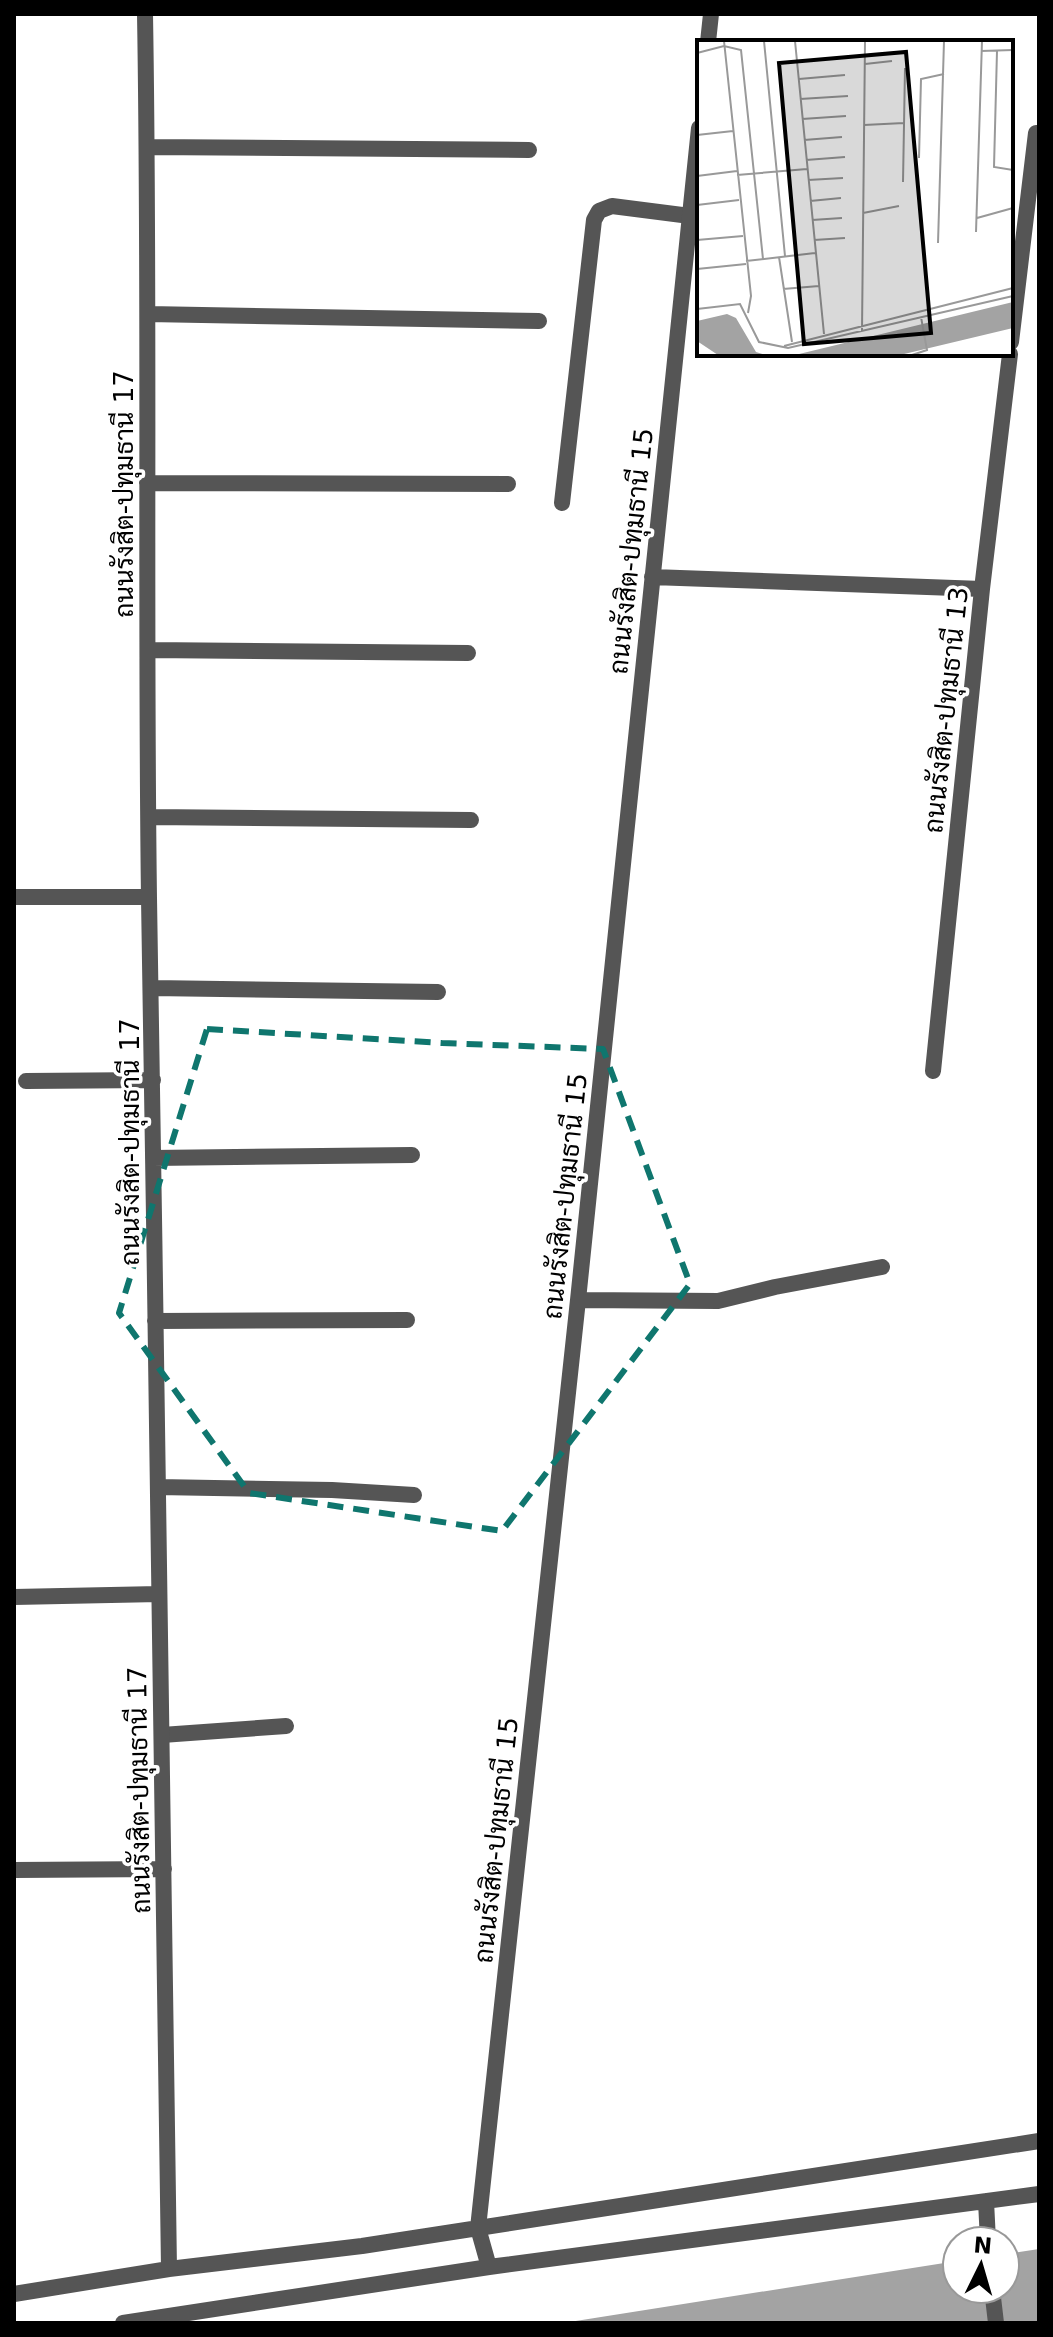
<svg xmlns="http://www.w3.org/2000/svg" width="1053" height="2337" font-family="'DejaVu Sans',Sarabun,sans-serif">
<rect width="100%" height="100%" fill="#fff"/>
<!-- water -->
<path fill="#a3a3a3" d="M 1039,2249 L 1039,2323 L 563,2323 L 957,2261 L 957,2289 L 1005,2289 L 1005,2254 Z"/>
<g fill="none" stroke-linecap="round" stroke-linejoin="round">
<!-- service -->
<path stroke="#555" stroke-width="16" d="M 562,503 L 594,220 L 599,211 L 612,206 L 690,216
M 162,1735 L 286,1726"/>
<!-- minor -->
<path stroke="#555" stroke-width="16" d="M 145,14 C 150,309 145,603 149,898 C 156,1355 164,1812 169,2269
M 708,42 L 711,14
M 147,147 L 529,150
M 148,314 L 539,321
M 1011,342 L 1036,133
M 147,483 L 508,484
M 652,577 L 982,589
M 149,650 L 468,653
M 150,817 L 471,820
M 14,897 L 149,897
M 152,988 L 438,992
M 933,1071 L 982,589 L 1010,354
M 26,1081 L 153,1080
M 153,1158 L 412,1155
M 578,1300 L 718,1301 L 775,1287 L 882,1267
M 155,1321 L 407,1320
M 158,1487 L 332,1490 L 414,1495
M 14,1597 L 159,1594
M 14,1870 L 164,1869
M 986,2201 L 988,2241
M 489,2267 L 478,2228 L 578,1300 L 699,128
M 992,2289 L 996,2323
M 14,2294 L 169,2269 L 362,2246 L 1039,2141
M 123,2323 L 489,2267 L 1039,2194"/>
</g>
<!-- marked area -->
<path fill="none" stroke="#0f766e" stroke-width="6" stroke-dasharray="16 10" stroke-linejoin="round" d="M 207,1029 L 442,1043 L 603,1049 L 690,1284 L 502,1531 L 249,1493 L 119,1313 Z"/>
<g text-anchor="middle" stroke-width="7" stroke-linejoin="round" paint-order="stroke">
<!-- street labels -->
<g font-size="26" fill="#000" stroke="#fff">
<text transform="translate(124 494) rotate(-90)" y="9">ถนนรังสิต-ปทุมธานี 17</text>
<text transform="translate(631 551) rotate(-84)" y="9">ถนนรังสิต-ปทุมธานี 15</text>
<text transform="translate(946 710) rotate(-84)" y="9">ถนนรังสิต-ปทุมธานี 13</text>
<text transform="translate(130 1142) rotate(-90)" y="9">ถนนรังสิต-ปทุมธานี 17</text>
<text transform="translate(565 1196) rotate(-84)" y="9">ถนนรังสิต-ปทุมธานี 15</text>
<text transform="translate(139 1790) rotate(-91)" y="9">ถนนรังสิต-ปทุมธานี 17</text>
<text transform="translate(496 1840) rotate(-84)" y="9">ถนนรังสิต-ปทุมธานี 15</text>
</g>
</g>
<!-- overview -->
<g transform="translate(697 40)">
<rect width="316" height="316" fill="#fff"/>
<path d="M 316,262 L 316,288 L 203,315 L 98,315 ZM 30,274 L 39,278 L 59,312 L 69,315 L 21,315 L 0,301 L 0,281 Z" fill="#a3a3a3"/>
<path fill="none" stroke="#999" stroke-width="2" d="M 27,1 L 54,256 L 51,273M 67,1 L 88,216M 98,1 L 127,294M 284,11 L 316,10M 300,11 L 297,127 L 316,130M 0,13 L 27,6 L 44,10 L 66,219M 168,24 L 195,21M 102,39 L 148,35M 103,59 L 151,56M 105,79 L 149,76M 167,85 L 207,83M 0,95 L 36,91M 107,100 L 145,97M 222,118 L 224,39 L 247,34M 109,120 L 148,117M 40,135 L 110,129M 0,136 L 40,131M 111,140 L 146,138M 206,142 L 208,28M 113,161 L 144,158M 0,165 L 42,160M 166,173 L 202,166M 280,178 L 316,168M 115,180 L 145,178M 279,192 L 285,1M 0,200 L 46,196M 117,200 L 148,198M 241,203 L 247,1M 82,217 L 95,302M 49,221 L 118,213M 0,229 L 49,224M 86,249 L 122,246M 0,269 L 43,264 L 62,302 L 91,308 L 316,256M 165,291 L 168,1M 87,306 L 316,248M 215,315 L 230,310 L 224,277"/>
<path fill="#000" fill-opacity="0.15" stroke="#000" stroke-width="4" d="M 209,12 L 234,293 L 107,304 L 82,23 Z"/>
<rect width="316" height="316" fill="none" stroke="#000" stroke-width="4"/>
</g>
<!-- border -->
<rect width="1053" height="2337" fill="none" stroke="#000000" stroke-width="32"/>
<!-- north arrow -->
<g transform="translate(981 2265) rotate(5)"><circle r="38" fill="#ffffff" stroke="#999999" stroke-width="2"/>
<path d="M0-6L14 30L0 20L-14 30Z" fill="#000000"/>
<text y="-12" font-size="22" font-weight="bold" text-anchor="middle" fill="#000000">N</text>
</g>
</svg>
